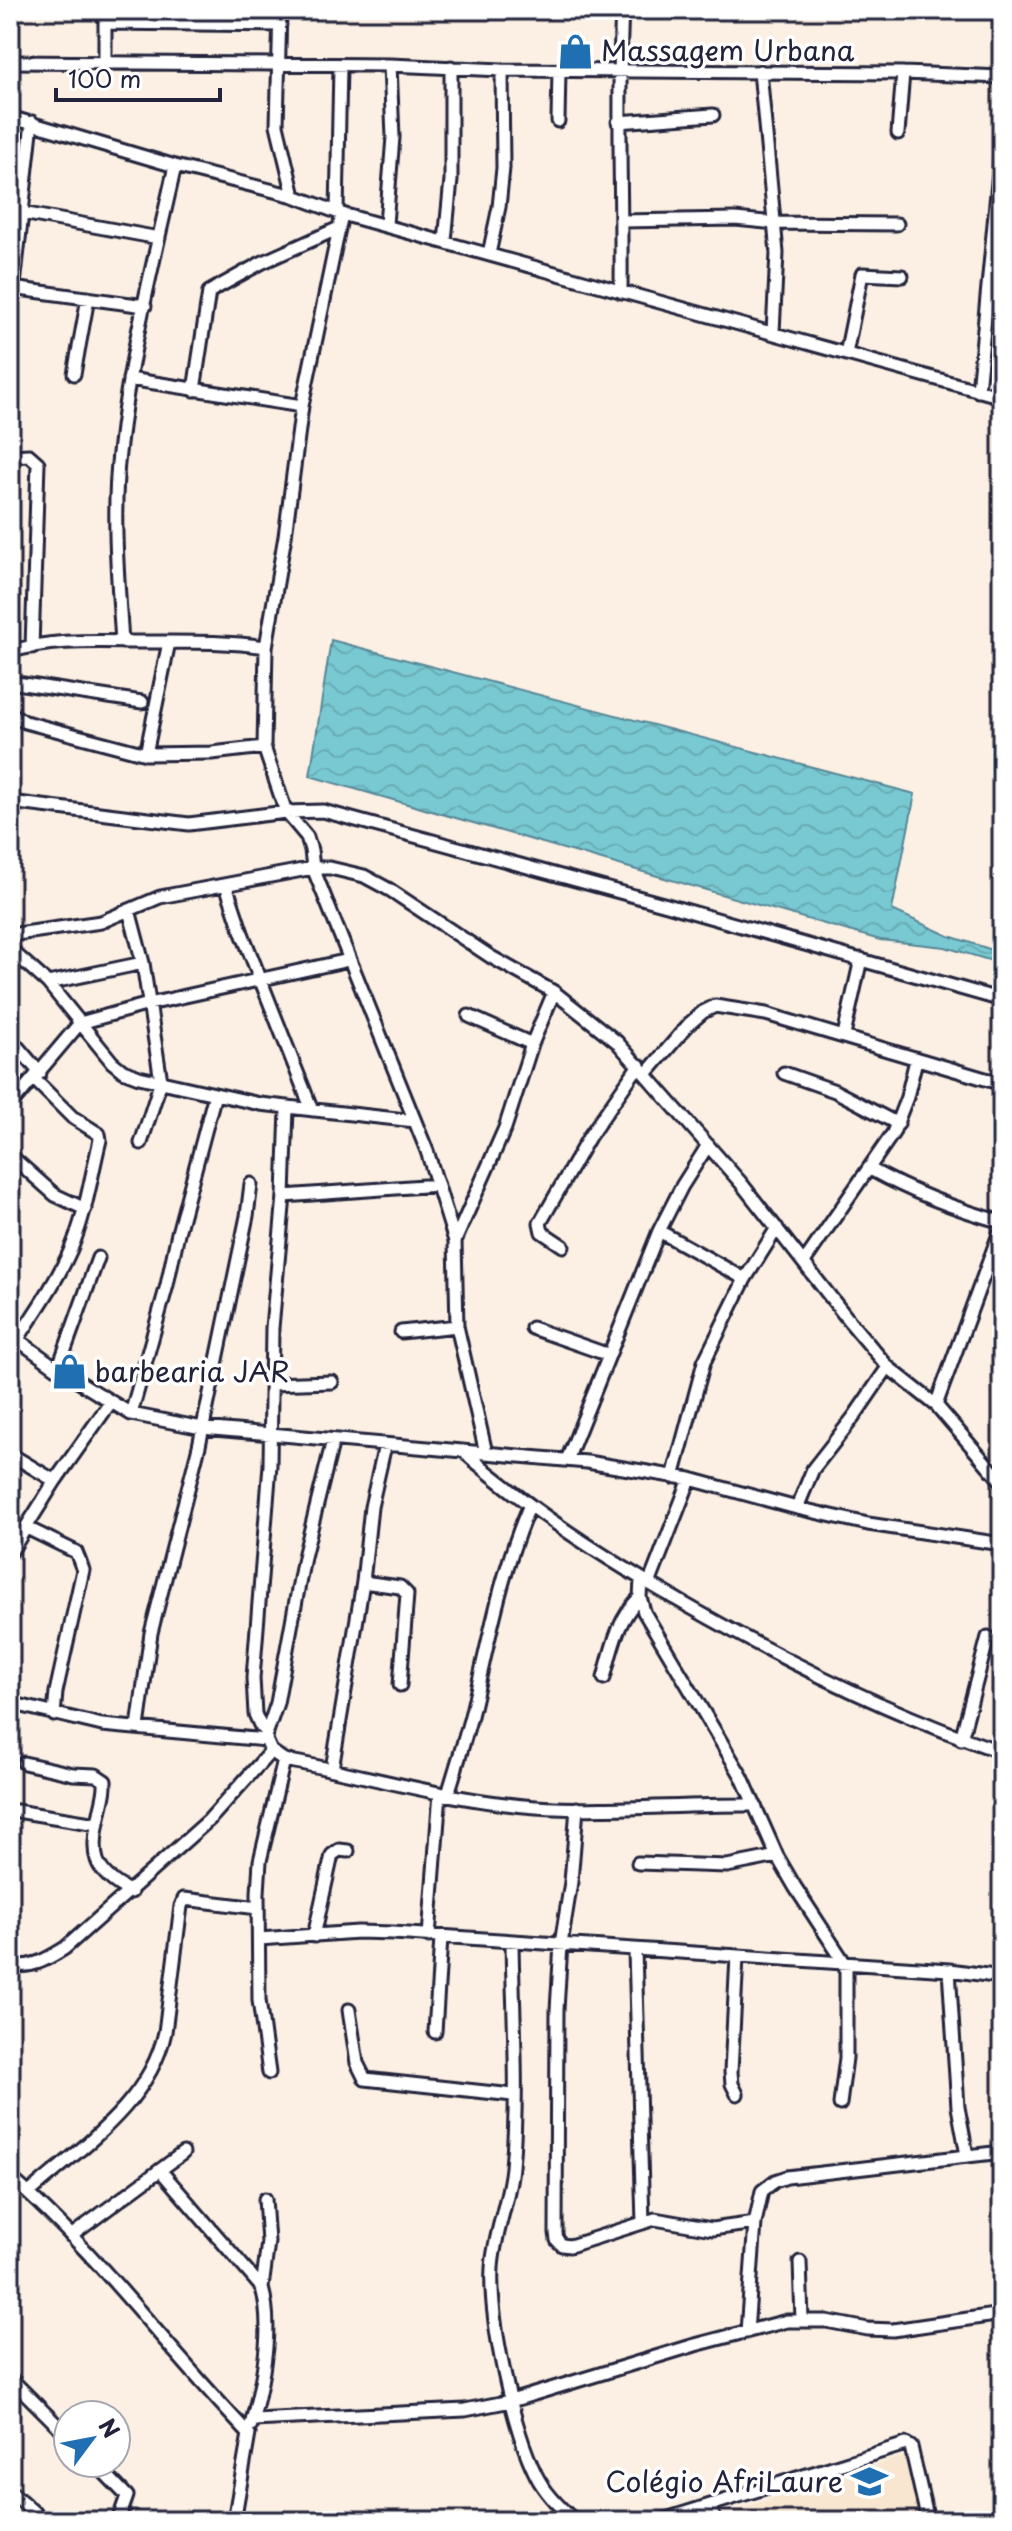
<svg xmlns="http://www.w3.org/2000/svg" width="1012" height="2531" font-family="'Playpen Sans',sans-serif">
<defs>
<pattern id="water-waves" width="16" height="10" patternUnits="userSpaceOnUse" patternTransform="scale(2)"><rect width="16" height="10" fill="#79c9d2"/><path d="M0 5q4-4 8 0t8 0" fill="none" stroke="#68acb5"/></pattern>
</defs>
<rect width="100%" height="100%" fill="#fbf0e3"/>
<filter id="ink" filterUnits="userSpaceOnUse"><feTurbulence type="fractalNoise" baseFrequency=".0125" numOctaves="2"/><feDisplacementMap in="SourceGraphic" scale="16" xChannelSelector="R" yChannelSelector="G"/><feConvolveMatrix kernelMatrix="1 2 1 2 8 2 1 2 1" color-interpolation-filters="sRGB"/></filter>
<g filter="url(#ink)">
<!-- built -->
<path fill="#f8e6d0" d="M 910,2454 L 925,2521 L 737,2521 L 733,2511 Z"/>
<!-- water -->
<path fill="url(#water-waves)" stroke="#568696" stroke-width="2" d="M 331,640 L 915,794 L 892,910 L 949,936 L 1002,953 L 1002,964 L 945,947 L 880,940 L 310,776 Z"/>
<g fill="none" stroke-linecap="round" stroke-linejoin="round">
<defs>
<path id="minor" d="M 105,10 L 105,64
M 280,10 L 277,125 L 294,196
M 482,10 L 560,10
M 280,11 L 312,10
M 105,23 L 280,25
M 10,62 L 390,65 L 502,70 L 903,73 L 1002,77
M 760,71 L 777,253 L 773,332
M 10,117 L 175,166 L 294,196 L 342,214 L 1002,397
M 558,121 L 559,70
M 618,122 L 713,115
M 898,133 L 903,73
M 337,212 L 340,66
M 22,213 L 159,238
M 342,214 L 302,406 L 285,536 L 266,647 L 264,747 L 286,812 L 307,837 L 311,850 L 313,868 L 427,1151 L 455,1241 L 457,1326 L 486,1453
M 622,221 L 735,219 L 775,223 L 897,224
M 386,224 L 393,137 L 390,65
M 445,241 L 451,180 L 451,67
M 489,254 L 499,207 L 503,168 L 502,70
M 12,288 L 145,306
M 621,292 C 622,198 617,104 622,10
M 10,321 L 32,122
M 846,354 L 862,274 L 902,276
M 74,374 L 88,298
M 129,379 L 302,406
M 194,390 L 209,292 L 261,263 L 339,228
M 978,391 L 1002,140
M 10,456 L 29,455 L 38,463 L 32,647
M 122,642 C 118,580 112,515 119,453 C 129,356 154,261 175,166
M 10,652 C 53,638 103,642 147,642 C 187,642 226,641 266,647
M 10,682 L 142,702
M 10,713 L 25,722 L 146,754 L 212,753 L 264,747
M 146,754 L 169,642
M 10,802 L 189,824 L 286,812 L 323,811 L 667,905 L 1002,1000
M 226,885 L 242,933 L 312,1110
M 129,910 L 143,963 L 161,1081 L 141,1143
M 10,935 L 101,922 L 160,897 L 313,868 L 330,868 L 364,876 L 390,890 L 491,957 L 554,992 L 617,1042 L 741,1183 L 850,1322 L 888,1367 L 936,1405 L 1002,1482
M 10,949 L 48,983 L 112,1062 L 123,1071 L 139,1077 L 260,1104 L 415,1121
M 48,983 L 143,963
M 469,1016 L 532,1044
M 844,1035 L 861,959
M 10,1038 L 40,1073
M 784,1073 L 835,1091 L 898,1124
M 646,1074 L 689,1024 L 703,1012 L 715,1006 L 766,1014 L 1002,1084
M 10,1106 L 80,1023 L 149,1004 L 349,960
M 10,1155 L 55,1195 L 85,1209
M 870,1169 C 913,1193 955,1209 1002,1222
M 284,1196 L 438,1185
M 659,1231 L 745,1279
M 455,1241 L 505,1128 L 532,1044 L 554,992
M 563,1246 L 542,1232 L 540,1223 L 589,1137 L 639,1065
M 804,1262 L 893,1133 L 907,1097 L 916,1060
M 532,1328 L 609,1355
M 401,1332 L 457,1326
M 10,1334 L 58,1369 L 131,1414 L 202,1428 L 587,1462 L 690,1479 L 797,1508 L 868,1524 L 1002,1544
M 17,1340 C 36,1311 57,1281 71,1249 C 86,1214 91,1176 100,1140 L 99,1134 L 72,1117 L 34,1079
M 58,1369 L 98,1258
M 270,1384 L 332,1382
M 936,1405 L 1002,1226
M 131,1414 L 167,1285 L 178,1233 L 215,1094
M 333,1440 L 304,1557 L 277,1703 L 267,1732 L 266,1740 L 271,1751 L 284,1760 C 367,1775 451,1801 536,1807 C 609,1812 682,1804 755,1805
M 463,1451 C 532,1512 608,1560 688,1606 C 788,1663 892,1715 1002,1752
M 10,1454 L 55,1481
M 567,1460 L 659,1231 L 682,1186 L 708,1145
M 673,1477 L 704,1362 L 745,1279 L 777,1228
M 797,1508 L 813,1469 L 853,1418 L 888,1367
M 27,1528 L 76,1552 L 83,1570 L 56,1692 L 54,1715
M 10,1553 L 55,1481 L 110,1403
M 641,1580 L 640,1597 L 644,1612 L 742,1777 L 777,1856 L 795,1887 L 846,1965 L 846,2058 L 840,2104
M 363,1582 L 400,1587 L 407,1594 L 400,1685
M 649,1584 L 690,1479
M 604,1678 C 612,1648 617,1620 640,1597
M 10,1703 L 102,1725 L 266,1740
M 138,1727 L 151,1633 L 199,1446 L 247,1216 L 251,1184
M 267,1732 L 260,1725 L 255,1714 L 253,1678 L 270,1465 L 272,1328 L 284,1196 L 287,1108
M 961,1739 L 988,1637
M 24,1763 L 73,1774 L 96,1775 L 105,1781 C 106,1792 102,1802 100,1813 C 90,1854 92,1872 131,1892
M 332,1769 L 363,1582 L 371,1507 L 385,1445
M 448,1794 C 456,1768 464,1742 471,1716 C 488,1645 500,1574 529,1507
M 577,1808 L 571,1882 L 561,1944 L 557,2010 L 556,2233 L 557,2240 L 562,2245 L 570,2246 L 655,2219 L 712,2229 L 755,2223 L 762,2191 L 775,2181 L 787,2177 L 1002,2152
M 10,1810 L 97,1824
M 638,1863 L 727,1866 L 777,1856
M 314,1936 L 332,1855 L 339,1850 L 348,1851
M 429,1936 L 440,1793
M 259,1939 L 358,1932 L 393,1933 L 949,1970 L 1002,1977
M 512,1942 C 513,2016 519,2093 512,2167 C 509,2201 494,2234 492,2268 C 489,2319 513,2430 536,2475 C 545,2493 560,2508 575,2521
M 635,1951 L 643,2223
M 10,1965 C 32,1969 47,1959 65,1948 L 209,1820 L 271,1751
M 949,1970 L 958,2107 L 967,2155
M 349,2010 L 357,2063 L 365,2079 L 513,2095
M 435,2032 L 441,1938
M 269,2073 L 259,2000 L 258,1893 L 260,1861 L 284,1760
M 737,2094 L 732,2084 L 731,2072 L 737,1957
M 160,2170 L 262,2288 C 274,2329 262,2385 251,2425
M 10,2177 C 98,2253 168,2350 249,2434 L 234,2521
M 29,2193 C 80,2148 150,2103 165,2032 L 181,1906 L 184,1899 L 258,1908
M 71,2236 L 183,2153
M 800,2262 L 802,2320
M 262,2288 L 268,2242 L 265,2199
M 747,2332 L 755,2223
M 10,2378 L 68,2436
M 253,2420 L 465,2410 L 511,2401 L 695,2345 L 787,2321 L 826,2321 L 868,2329 L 893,2330 L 1002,2314
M 95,2463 L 127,2496 L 118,2521
M 10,2491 L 44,2521
M 709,2506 L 716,2521
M 659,2521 L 906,2444 L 911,2447 L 928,2521"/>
</defs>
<!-- minor casing -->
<use href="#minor" stroke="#22223b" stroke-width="17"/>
<!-- minor -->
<use href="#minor" stroke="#fff" stroke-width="11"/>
</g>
</g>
<!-- icons -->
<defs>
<symbol id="shop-bare" viewBox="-9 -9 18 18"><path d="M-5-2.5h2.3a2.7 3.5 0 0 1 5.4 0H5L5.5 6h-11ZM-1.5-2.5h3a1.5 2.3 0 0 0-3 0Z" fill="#1f6fb2" stroke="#fff" stroke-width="2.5" paint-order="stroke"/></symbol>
<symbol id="school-bare" viewBox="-9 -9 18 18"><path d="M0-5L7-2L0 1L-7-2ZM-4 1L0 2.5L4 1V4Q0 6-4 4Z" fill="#1f6fb2" stroke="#fff" stroke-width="2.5" paint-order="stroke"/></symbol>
</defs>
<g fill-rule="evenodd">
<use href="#shop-bare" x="550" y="26" width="51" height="51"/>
<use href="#shop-bare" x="44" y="1346" width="51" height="51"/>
<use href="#school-bare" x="844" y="2456" width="51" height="51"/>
</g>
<g text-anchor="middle" stroke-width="7" stroke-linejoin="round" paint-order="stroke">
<!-- poi labels -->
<g font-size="28" fill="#22223b" stroke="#fff" text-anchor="start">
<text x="601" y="61">Massagem Urbana</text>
<text x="95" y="1382">barbearia JAR</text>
<text x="843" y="2492" text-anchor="end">Colégio AfriLaure</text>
</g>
</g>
<!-- margin -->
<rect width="1012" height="2531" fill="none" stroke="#fff" stroke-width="40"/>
<rect x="20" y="20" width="972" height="2491" fill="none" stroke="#22223b" stroke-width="3" filter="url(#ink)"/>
<!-- north arrow -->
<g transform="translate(92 2439) rotate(58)"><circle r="38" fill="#ffffff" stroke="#a7a7b1" stroke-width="2"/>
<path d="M0-6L14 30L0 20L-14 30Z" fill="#1f6fb2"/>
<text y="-12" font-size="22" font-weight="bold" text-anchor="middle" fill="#22223b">N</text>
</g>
<!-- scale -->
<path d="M56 88v12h164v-12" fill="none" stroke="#22223b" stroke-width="4"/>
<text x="68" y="88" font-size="24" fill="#22223b" stroke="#ffffff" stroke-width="6" paint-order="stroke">100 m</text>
</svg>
